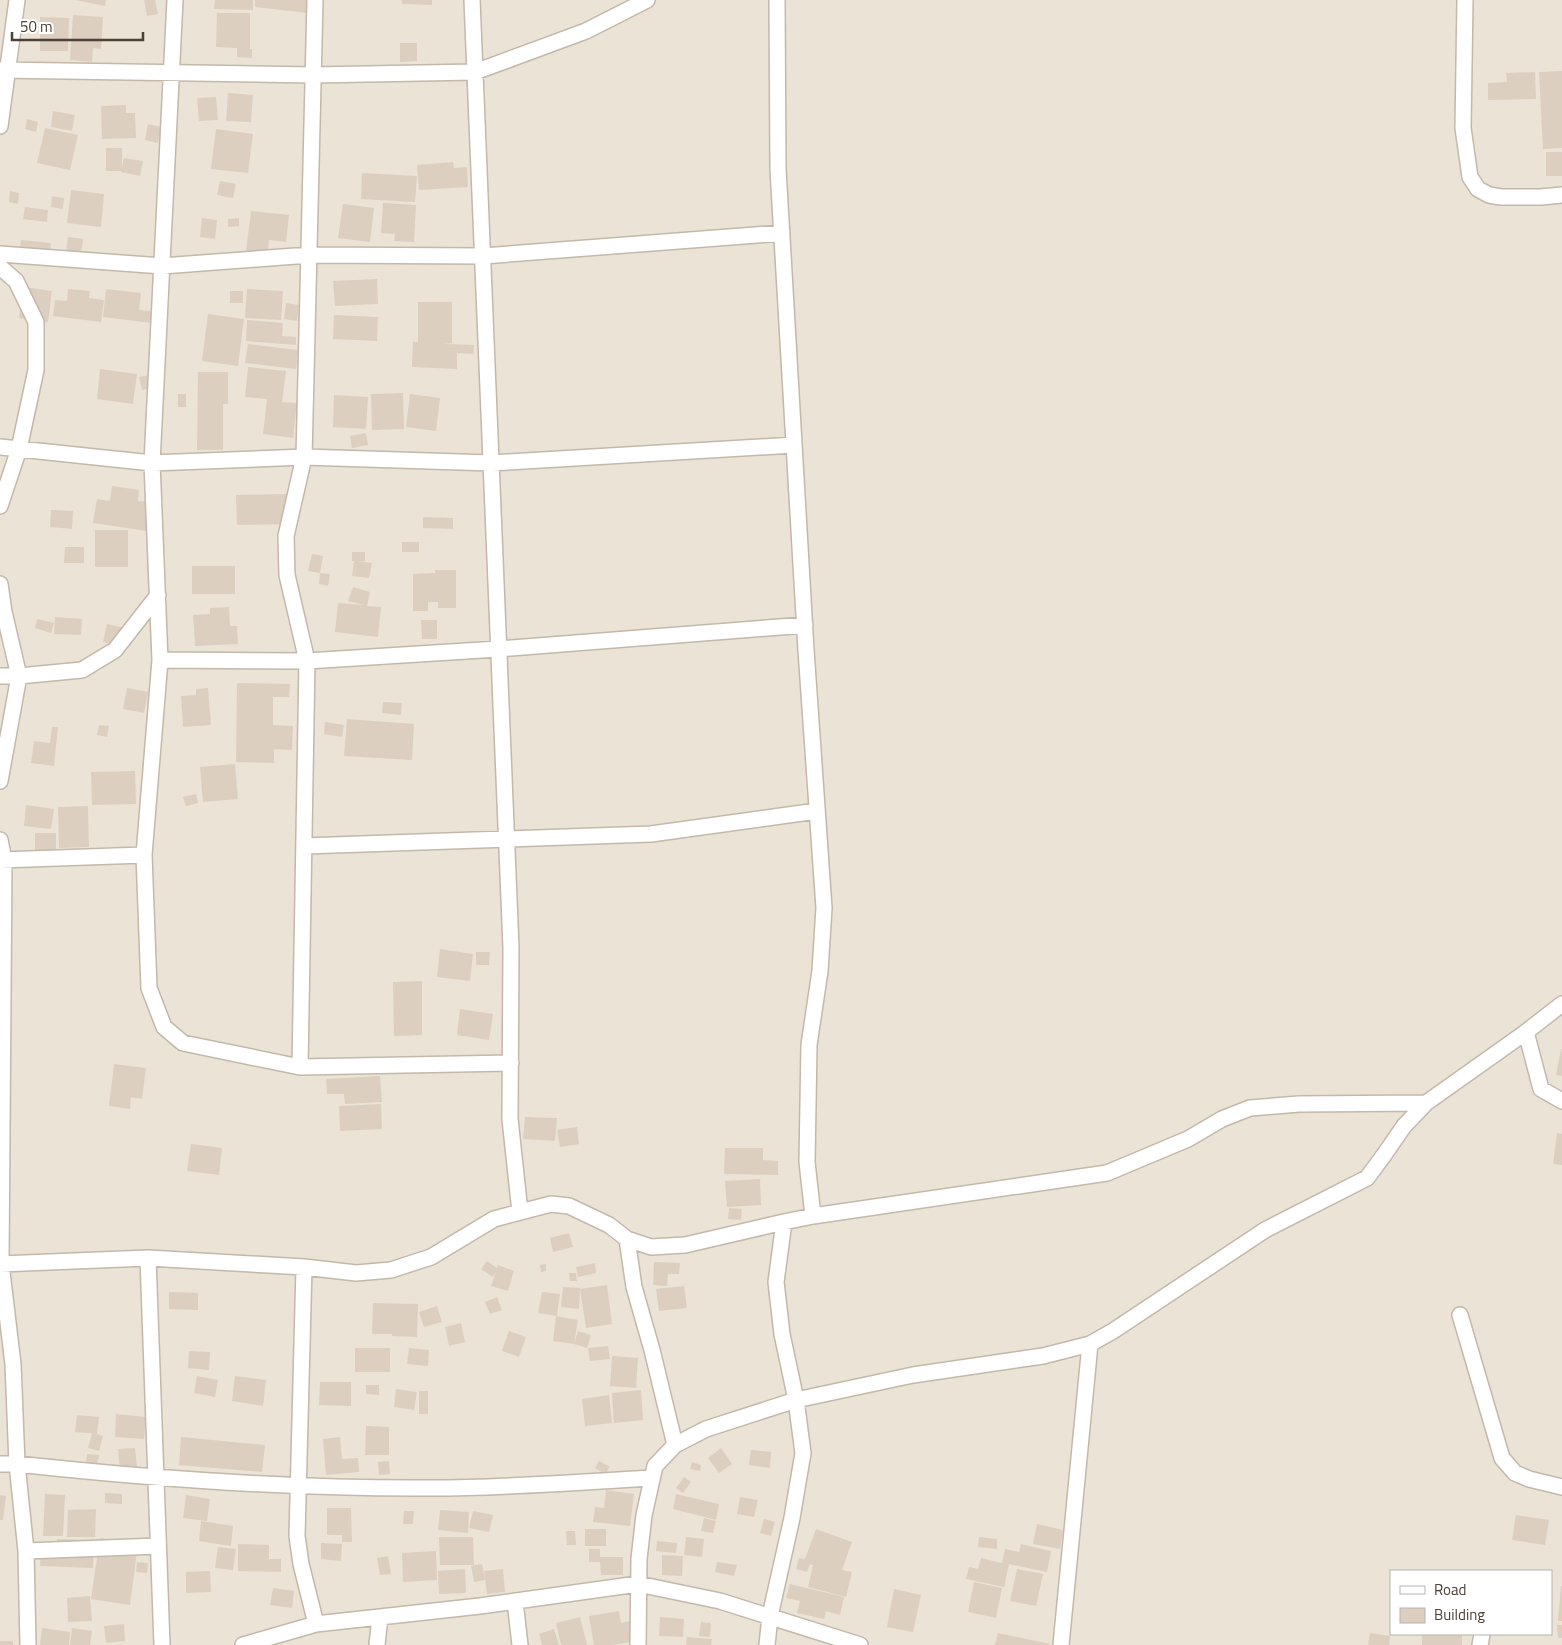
<svg xmlns="http://www.w3.org/2000/svg" width="1562" height="1645" font-family="'Titillium Web',sans-serif">
<rect width="100%" height="100%" fill="#f6f1e9"/>
<!-- residential -->
<path fill="#ebe3d6" fill-rule="evenodd" d="M 0,0 L 1562,0 L 1562,1645 L 0,1645 ZM 1391,1571 L 1551,1571 L 1551,1634 L 1391,1634 Z"/>
<!-- building -->
<path fill="#dccfc0" d="M 75,0 L 106,0 L 105,6 Z
M 144,0 L 155,0 L 158,14 L 147,16 Z
M 215,0 L 253,0 L 253,10 L 214,9 Z
M 255,0 L 309,0 L 308,13 L 255,7 Z
M 402,0 L 432,0 L 432,5 L 402,4 Z
M 217,13 L 250,13 L 250,49 L 252,49 L 252,58 L 237,57 L 237,48 L 216,47 Z
M 73,15 L 103,17 L 101,49 L 93,48 L 92,62 L 70,60 Z
M 40,17 L 69,18 L 68,51 L 40,51 Z
M 400,43 L 417,43 L 417,61 L 400,62 Z
M 1562,71 L 1562,148 L 1543,149 L 1539,72 Z
M 1535,72 L 1536,99 L 1488,100 L 1488,83 L 1507,82 L 1506,73 Z
M 228,93 L 253,95 L 251,122 L 226,121 Z
M 216,97 L 218,120 L 199,121 L 197,98 Z
M 126,105 L 126,113 L 135,113 L 136,138 L 102,139 L 101,106 Z
M 53,111 L 75,115 L 72,131 L 51,127 Z
M 27,119 L 38,122 L 36,132 L 25,129 Z
M 148,124 L 161,127 L 158,143 L 145,140 Z
M 45,128 L 78,135 L 70,170 L 37,163 Z
M 216,129 L 253,134 L 248,173 L 211,169 Z
M 106,148 L 122,148 L 122,166 L 124,158 L 143,161 L 140,176 L 121,172 L 121,171 L 106,171 Z
M 1546,152 L 1562,152 L 1562,176 L 1546,176 Z
M 453,162 L 454,168 L 467,167 L 468,187 L 419,190 L 417,165 Z
M 362,173 L 417,176 L 415,202 L 361,199 Z
M 220,181 L 236,184 L 233,198 L 217,195 Z
M 71,190 L 104,194 L 101,227 L 67,223 Z
M 10,191 L 19,193 L 18,204 L 9,202 Z
M 52,196 L 64,198 L 63,209 L 51,207 Z
M 383,203 L 416,205 L 414,242 L 394,241 L 395,234 L 381,233 Z
M 343,204 L 374,208 L 370,242 L 338,238 Z
M 25,207 L 48,210 L 47,222 L 23,219 Z
M 251,211 L 289,215 L 286,242 L 269,240 L 268,253 L 246,251 Z
M 202,218 L 217,220 L 215,239 L 200,237 Z
M 239,218 L 239,226 L 228,227 L 228,219 Z
M 68,237 L 83,239 L 81,253 L 66,251 Z
M 21,240 L 51,243 L 50,251 L 20,247 Z
M 377,279 L 378,304 L 335,306 L 333,281 Z
M 24,287 L 52,291 L 48,322 L 19,318 Z
M 68,289 L 90,291 L 89,298 L 104,300 L 101,322 L 53,316 L 55,300 L 67,301 Z
M 106,289 L 141,293 L 139,310 L 153,311 L 152,323 L 103,317 Z
M 247,289 L 283,291 L 281,320 L 245,318 Z
M 230,291 L 243,291 L 243,303 L 230,303 Z
M 418,302 L 452,302 L 452,343 L 444,344 L 474,345 L 473,354 L 457,353 L 457,369 L 412,367 L 413,342 L 418,342 Z
M 286,303 L 299,305 L 297,321 L 284,319 Z
M 208,314 L 244,319 L 238,366 L 202,361 Z
M 334,315 L 378,317 L 377,341 L 333,339 Z
M 247,320 L 283,323 L 282,336 L 296,337 L 296,345 L 246,341 Z
M 248,344 L 298,350 L 296,369 L 245,363 Z
M 248,367 L 286,371 L 282,402 L 297,403 L 293,438 L 263,434 L 267,399 L 245,397 Z
M 100,369 L 137,374 L 133,404 L 97,399 Z
M 198,372 L 228,372 L 228,404 L 223,404 L 223,450 L 197,450 Z
M 149,375 L 152,388 L 142,390 L 139,377 Z
M 403,393 L 404,429 L 372,430 L 371,394 Z
M 178,394 L 186,394 L 186,407 L 178,407 Z
M 410,394 L 440,398 L 436,431 L 406,427 Z
M 334,395 L 368,397 L 366,429 L 333,427 Z
M 366,433 L 368,445 L 352,448 L 350,436 Z
M 112,486 L 139,490 L 138,501 L 152,502 L 147,531 L 93,523 L 97,499 L 110,501 Z
M 288,494 L 289,524 L 237,525 L 236,495 Z
M 51,510 L 73,511 L 72,529 L 50,527 Z
M 423,517 L 453,518 L 453,529 L 423,528 Z
M 95,530 L 128,530 L 128,567 L 95,567 Z
M 402,542 L 419,542 L 419,552 L 402,552 Z
M 65,547 L 84,547 L 84,563 L 64,563 Z
M 352,552 L 365,552 L 365,561 L 357,561 L 372,563 L 369,578 L 352,576 L 354,561 L 352,561 Z
M 312,554 L 323,556 L 320,573 L 330,574 L 328,586 L 319,584 L 320,573 L 308,571 Z
M 192,566 L 235,566 L 235,594 L 192,594 Z
M 435,570 L 456,570 L 456,608 L 438,608 L 438,602 L 428,602 L 428,611 L 413,611 L 413,574 L 435,573 Z
M 353,587 L 370,592 L 367,606 L 381,607 L 378,637 L 335,632 L 338,603 L 364,605 L 348,601 Z
M 229,607 L 230,626 L 237,626 L 238,644 L 195,646 L 193,615 L 210,614 L 210,608 Z
M 55,617 L 82,619 L 81,635 L 54,634 Z
M 37,619 L 54,623 L 51,633 L 35,628 Z
M 421,620 L 437,620 L 437,639 L 422,639 Z
M 107,624 L 129,629 L 125,647 L 103,642 Z
M 237,683 L 290,684 L 289,697 L 273,697 L 273,725 L 293,726 L 292,750 L 274,749 L 274,763 L 236,762 Z
M 127,688 L 148,692 L 144,713 L 123,709 Z
M 208,688 L 211,725 L 183,727 L 181,696 L 196,695 L 196,689 Z
M 383,702 L 402,703 L 401,715 L 382,713 Z
M 347,719 L 414,724 L 412,760 L 344,756 Z
M 325,722 L 344,725 L 342,737 L 324,734 Z
M 99,725 L 109,726 L 107,737 L 97,735 Z
M 52,727 L 58,727 L 54,766 L 31,763 L 34,741 L 50,743 Z
M 235,764 L 238,799 L 203,802 L 200,767 Z
M 135,771 L 136,804 L 92,805 L 91,772 Z
M 196,794 L 198,803 L 186,806 L 183,797 Z
M 26,805 L 54,809 L 51,829 L 24,826 Z
M 88,806 L 89,847 L 59,848 L 58,807 Z
M 35,833 L 56,833 L 56,850 L 35,850 Z
M 440,949 L 473,954 L 470,981 L 437,977 Z
M 476,952 L 490,952 L 489,965 L 476,965 Z
M 422,981 L 422,1035 L 394,1036 L 393,982 Z
M 460,1009 L 493,1014 L 489,1040 L 457,1035 Z
M 1561,1049 L 1562,1049 L 1562,1076 L 1556,1075 Z
M 114,1064 L 146,1068 L 142,1099 L 131,1097 L 130,1109 L 109,1106 Z
M 380,1076 L 382,1102 L 345,1104 L 344,1094 L 327,1094 L 326,1079 Z
M 381,1104 L 382,1129 L 340,1131 L 339,1106 Z
M 525,1117 L 557,1118 L 555,1141 L 523,1139 Z
M 577,1127 L 579,1144 L 560,1147 L 557,1130 Z
M 1557,1133 L 1562,1134 L 1562,1165 L 1553,1164 Z
M 191,1144 L 222,1148 L 219,1175 L 187,1171 Z
M 725,1148 L 763,1148 L 763,1160 L 778,1161 L 778,1175 L 724,1174 Z
M 760,1179 L 761,1205 L 727,1207 L 725,1181 Z
M 729,1208 L 742,1209 L 741,1220 L 728,1219 Z
M 569,1233 L 573,1247 L 553,1252 L 550,1238 Z
M 487,1261 L 497,1268 L 498,1265 L 514,1271 L 508,1291 L 491,1286 L 496,1272 L 493,1277 L 481,1269 Z
M 654,1262 L 680,1263 L 679,1274 L 668,1274 L 667,1286 L 653,1285 Z
M 595,1263 L 596,1273 L 578,1277 L 576,1267 Z
M 546,1264 L 546,1271 L 541,1272 L 540,1265 Z
M 569,1273 L 576,1273 L 577,1281 L 570,1281 Z
M 607,1285 L 612,1324 L 586,1328 L 580,1289 Z
M 684,1286 L 687,1308 L 659,1311 L 656,1289 Z
M 563,1287 L 580,1288 L 579,1309 L 561,1307 Z
M 169,1292 L 198,1293 L 198,1310 L 169,1309 Z
M 542,1292 L 560,1294 L 557,1316 L 538,1313 Z
M 497,1297 L 502,1310 L 490,1314 L 485,1302 Z
M 373,1303 L 418,1304 L 417,1337 L 392,1336 L 392,1334 L 372,1334 Z
M 437,1306 L 442,1322 L 424,1327 L 419,1312 Z
M 556,1316 L 578,1320 L 574,1344 L 553,1341 Z
M 461,1323 L 465,1342 L 449,1346 L 445,1327 Z
M 509,1331 L 526,1337 L 519,1357 L 502,1351 Z
M 578,1331 L 591,1335 L 587,1348 L 574,1344 Z
M 608,1346 L 610,1359 L 590,1361 L 588,1348 Z
M 355,1348 L 390,1348 L 390,1372 L 355,1372 Z
M 409,1348 L 429,1350 L 428,1366 L 407,1364 Z
M 189,1351 L 210,1352 L 209,1370 L 188,1368 Z
M 612,1356 L 638,1358 L 636,1388 L 610,1386 Z
M 197,1376 L 218,1380 L 215,1397 L 194,1393 Z
M 235,1376 L 266,1380 L 263,1406 L 232,1401 Z
M 320,1382 L 351,1382 L 351,1406 L 319,1405 Z
M 366,1385 L 379,1385 L 379,1395 L 366,1394 Z
M 396,1389 L 417,1392 L 414,1410 L 394,1407 Z
M 641,1390 L 643,1420 L 614,1423 L 612,1393 Z
M 419,1391 L 428,1391 L 428,1414 L 419,1414 Z
M 609,1395 L 612,1423 L 585,1426 L 582,1399 Z
M 116,1414 L 146,1417 L 144,1439 L 115,1437 Z
M 77,1415 L 99,1417 L 97,1434 L 75,1432 Z
M 366,1426 L 389,1427 L 389,1455 L 365,1455 Z
M 92,1433 L 103,1436 L 99,1451 L 88,1448 Z
M 181,1437 L 265,1445 L 262,1472 L 179,1465 Z
M 340,1437 L 342,1459 L 358,1458 L 359,1472 L 326,1475 L 323,1439 Z
M 135,1448 L 137,1468 L 120,1470 L 118,1449 Z
M 721,1448 L 732,1464 L 719,1473 L 708,1458 Z
M 751,1450 L 771,1452 L 770,1468 L 749,1465 Z
M 87,1454 L 99,1455 L 97,1465 L 86,1463 Z
M 389,1461 L 390,1474 L 379,1475 L 378,1462 Z
M 599,1461 L 610,1467 L 605,1474 L 595,1468 Z
M 692,1462 L 701,1465 L 700,1471 L 690,1469 Z
M 684,1477 L 691,1482 L 683,1493 L 676,1488 Z
M 606,1490 L 634,1494 L 630,1526 L 593,1522 L 595,1507 L 604,1508 Z
M 105,1493 L 122,1494 L 122,1504 L 105,1503 Z
M 45,1494 L 65,1495 L 63,1536 L 43,1536 Z
M 676,1494 L 719,1504 L 716,1520 L 673,1509 Z
M 0,1495 L 6,1496 L 3,1520 L 0,1520 Z
M 186,1495 L 210,1499 L 207,1521 L 183,1518 Z
M 740,1497 L 758,1500 L 754,1517 L 737,1514 Z
M 327,1508 L 351,1508 L 352,1542 L 342,1542 L 342,1535 L 327,1535 Z
M 96,1509 L 95,1537 L 67,1537 L 68,1510 Z
M 440,1510 L 469,1512 L 468,1533 L 438,1530 Z
M 404,1511 L 414,1511 L 413,1524 L 403,1524 Z
M 473,1511 L 493,1515 L 489,1532 L 469,1528 Z
M 1516,1515 L 1549,1520 L 1545,1545 L 1512,1540 Z
M 704,1518 L 716,1521 L 713,1533 L 701,1531 Z
M 764,1519 L 775,1522 L 771,1536 L 760,1533 Z
M 201,1521 L 233,1526 L 231,1546 L 199,1541 Z
M 1037,1524 L 1063,1530 L 1060,1549 L 1033,1544 Z
M 585,1529 L 606,1529 L 606,1546 L 585,1546 Z
M 816,1529 L 852,1542 L 842,1570 L 852,1572 L 846,1597 L 808,1587 L 813,1565 L 810,1564 L 807,1572 L 796,1569 L 799,1558 L 805,1559 Z
M 566,1531 L 575,1531 L 576,1545 L 567,1545 Z
M 439,1537 L 473,1537 L 474,1565 L 440,1565 Z
M 686,1537 L 704,1539 L 702,1557 L 684,1555 Z
M 979,1537 L 997,1539 L 997,1549 L 978,1547 Z
M 100,1538 L 138,1544 L 130,1605 L 91,1599 Z
M 57,1539 L 94,1540 L 93,1568 L 40,1566 L 41,1551 L 56,1552 Z
M 657,1541 L 677,1543 L 676,1553 L 656,1551 Z
M 321,1543 L 342,1544 L 341,1561 L 321,1559 Z
M 238,1544 L 269,1545 L 269,1559 L 281,1559 L 281,1572 L 238,1571 Z
M 1021,1544 L 1051,1551 L 1047,1572 L 1009,1564 L 1004,1587 L 966,1579 L 969,1567 L 978,1569 L 981,1558 L 1002,1563 L 1005,1549 L 1019,1552 Z
M 218,1547 L 236,1549 L 233,1570 L 215,1568 Z
M 589,1549 L 600,1549 L 600,1557 L 623,1557 L 623,1575 L 601,1575 L 600,1562 L 589,1562 Z
M 436,1551 L 437,1580 L 403,1582 L 402,1553 Z
M 662,1555 L 683,1556 L 682,1576 L 662,1575 Z
M 388,1556 L 391,1574 L 380,1575 L 377,1558 Z
M 137,1562 L 148,1563 L 147,1573 L 136,1572 Z
M 717,1562 L 737,1565 L 734,1576 L 715,1572 Z
M 482,1564 L 485,1580 L 474,1582 L 471,1566 Z
M 465,1569 L 466,1593 L 439,1594 L 438,1571 Z
M 503,1569 L 505,1592 L 487,1594 L 484,1571 Z
M 1017,1569 L 1043,1574 L 1036,1606 L 1010,1601 Z
M 210,1571 L 211,1592 L 186,1593 L 186,1572 Z
M 974,1582 L 1002,1588 L 996,1618 L 968,1612 Z
M 790,1584 L 844,1597 L 840,1615 L 826,1611 L 824,1619 L 797,1613 L 800,1601 L 786,1598 Z
M 1561,1586 L 1562,1586 L 1562,1621 L 1558,1621 Z
M 273,1588 L 294,1591 L 292,1608 L 270,1605 Z
M 894,1589 L 921,1595 L 913,1632 L 887,1627 Z
M 90,1596 L 92,1621 L 68,1622 L 67,1598 Z
M 619,1611 L 621,1623 L 634,1620 L 637,1641 L 612,1645 L 594,1645 L 589,1616 Z
M 580,1617 L 587,1645 L 561,1645 L 556,1623 Z
M 660,1617 L 684,1619 L 683,1637 L 659,1636 Z
M 701,1622 L 711,1623 L 710,1637 L 699,1636 Z
M 124,1624 L 125,1641 L 106,1643 L 104,1626 Z
M 1557,1625 L 1562,1625 L 1562,1638 L 1558,1638 Z
M 42,1628 L 70,1632 L 69,1645 L 40,1645 Z
M 72,1628 L 92,1631 L 90,1645 L 70,1645 Z
M 554,1629 L 559,1645 L 542,1645 L 539,1634 Z
M 998,1633 L 1050,1644 L 1050,1645 L 995,1645 Z
M 1370,1633 L 1390,1636 L 1389,1645 L 1368,1645 Z
M 1422,1635 L 1462,1635 L 1462,1645 L 1422,1645 Z
M 687,1637 L 712,1639 L 711,1645 L 686,1645 Z
M 0,1641 L 13,1641 L 13,1645 L 0,1645 Z"/>
<g fill="none" stroke-linecap="round" stroke-linejoin="round">
<defs>
<path id="street" d="M 175,0 L 152,463 L 160,660 L 144,855 L 149,988 L 164,1027 L 183,1043 L 300,1067 L 511,1063
M 472,0 L 511,947 L 510,1119 L 520,1212
M 777,0 L 778,169 L 806,650 L 824,908 L 820,971 L 809,1045 L 807,1162 L 813,1216
M 1465,0 L 1463,128 L 1470,177 L 1478,189 L 1489,195 L 1501,197 L 1541,197 L 1562,195
M 0,70 L 313,75 L 475,72 L 586,31 L 647,0
M 0,126 L 17,0
M 0,254 L 162,266 L 309,255 L 483,256 L 782,233
M 0,267 L 16,281 L 36,322 L 36,370 L 19,449 L 0,506
M 0,447 L 152,463 L 304,457 L 491,463 L 794,445
M 0,584 L 4,612 L 19,676 L 0,781
M 160,660 L 307,661 L 498,649 L 805,625
M 0,676 L 19,676 L 82,670 L 115,650 L 158,595
M 0,840 L 4,860 L 1,1264 L 13,1364 L 17,1464 C 155,1479 294,1489 433,1488 C 506,1488 579,1482 652,1478
M 304,846 L 651,834 L 817,811
M 0,860 L 144,855
M 1526,1032 L 1541,1089 L 1562,1101
M 300,1067 L 307,661 L 287,575 L 286,536 L 304,457 L 315,0
M 627,1239 L 634,1287 L 652,1350 L 675,1445
M 148,1258 L 162,1645
M 0,1264 L 148,1258 L 304,1267 L 356,1273 L 391,1270 L 431,1257 L 494,1219 L 551,1204 L 569,1206 L 609,1225 L 627,1239 L 651,1247 L 685,1245 L 784,1222 L 813,1216 L 1107,1173 L 1188,1139 L 1222,1119 L 1250,1108 L 1299,1104 L 1426,1103
M 304,1267 L 297,1536 L 301,1564 L 316,1624
M 1460,1315 L 1502,1458 L 1515,1473 L 1529,1479 L 1562,1487
M 0,1464 L 17,1464 L 26,1551 L 28,1645
M 26,1551 L 158,1546
M 515,1601 L 520,1645
M 243,1645 L 316,1624 L 480,1606 L 638,1584 L 720,1601 L 860,1645
M 377,1645 L 380,1617
M 638,1645 L 639,1559 L 644,1515 L 655,1466 L 675,1445 L 706,1429 L 796,1400 L 913,1375 L 1043,1356 L 1090,1344 L 1113,1331 L 1265,1230 L 1367,1178 L 1384,1155 L 1404,1126 L 1426,1103 L 1526,1032 L 1562,1004
M 767,1645 L 770,1616 L 792,1518 L 803,1453 L 796,1400 L 782,1334 L 776,1282 L 784,1222
M 1061,1645 L 1090,1344
M 1480,1645 L 1482,1634"/>
</defs>
<!-- street casing -->
<use href="#street" stroke="#c3b8aa" stroke-width="18"/>
<!-- street -->
<use href="#street" stroke="#fff" stroke-width="15"/>
</g>
<!-- legend -->
<rect x="1390" y="1570" width="162" height="65" fill="#ffffff" stroke="#b7b3af"/>
<rect x="1400" y="1586" width="25" height="8" fill="#ffffff" stroke="#b7b3af"/>
<text x="1434" y="1595" font-size="15" fill="#4b4136">Road</text>
<rect x="1400" y="1608" width="25" height="15" fill="#dccfc0" stroke="#b7b3af"/>
<text x="1434" y="1620" font-size="15" fill="#4b4136">Building</text>
<!-- scale -->
<path d="M12 32v8h131v-8" fill="none" stroke="#4b4136" stroke-width="2.5"/>
<text x="20" y="32" font-size="15" fill="#4b4136" stroke="#ffffff" stroke-width="4" paint-order="stroke">50 m</text>
</svg>
